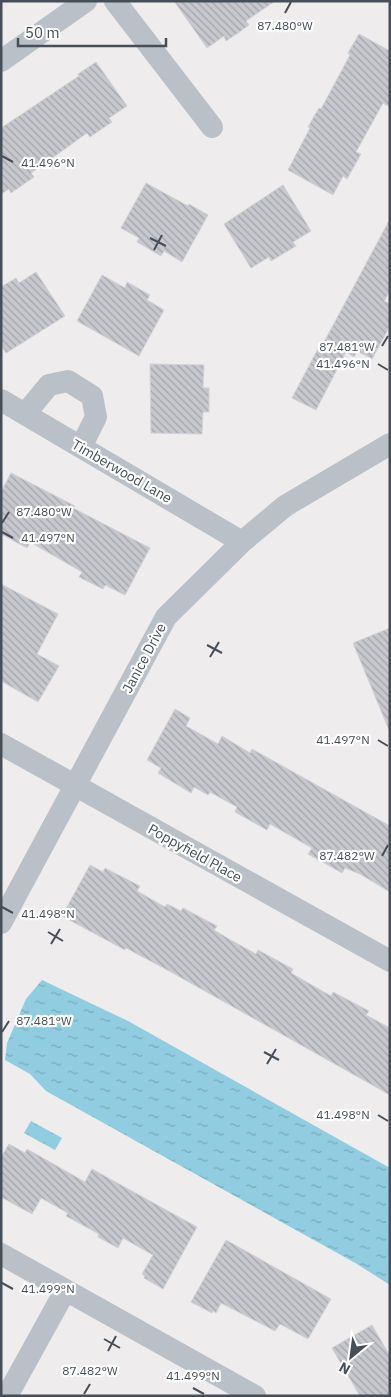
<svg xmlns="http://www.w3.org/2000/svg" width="391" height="1397" font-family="'IBM Plex Sans',sans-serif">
<defs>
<pattern id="water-ripples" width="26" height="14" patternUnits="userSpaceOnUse" patternTransform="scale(1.25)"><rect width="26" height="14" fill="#90cde1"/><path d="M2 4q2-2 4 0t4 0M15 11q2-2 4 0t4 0" fill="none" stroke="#77a9b9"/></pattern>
<pattern id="building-back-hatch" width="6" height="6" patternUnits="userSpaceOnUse" patternTransform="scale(1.25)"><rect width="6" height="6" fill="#c7c8ce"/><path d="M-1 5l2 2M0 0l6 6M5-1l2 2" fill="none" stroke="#a3a5aa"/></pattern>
</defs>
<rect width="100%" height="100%" fill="#eeecec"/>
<!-- water -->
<path fill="url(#water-ripples)" d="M 42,980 L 128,1021 L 390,1168 L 390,1285 L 357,1264 L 46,1091 L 30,1074 L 5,1060 L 7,1043 L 26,999 Z
M 31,1121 L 62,1138 L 55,1150 L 24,1133 Z"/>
<!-- building -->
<path fill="url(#building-back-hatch)" stroke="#d0d2d7" d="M 174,1 L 275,1 L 246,21 L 249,25 L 238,33 L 226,41 L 224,36 L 207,48 Z
M 359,34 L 390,51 L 390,107 L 383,103 L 356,152 L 361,154 L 347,179 L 343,176 L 333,195 L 288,170 L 310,128 L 308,127 L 319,108 L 321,109 L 350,55 L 348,53 Z
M 96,62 L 127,106 L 109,118 L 112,122 L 90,137 L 87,133 L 48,161 L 31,173 L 34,177 L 11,193 L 9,189 L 1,194 L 1,128 L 79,76 L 78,74 Z
M 146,183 L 188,206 L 189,204 L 208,215 L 182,262 L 164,251 L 161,256 L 137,242 L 139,238 L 121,228 Z
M 283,185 L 311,231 L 293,242 L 296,246 L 271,261 L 269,257 L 251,268 L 224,224 Z
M 390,219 L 390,291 L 384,301 L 390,304 L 390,326 L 372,359 L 357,351 L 354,357 L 346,352 L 316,410 L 292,398 L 321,343 L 323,344 Z
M 36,272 L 65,316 L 6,353 L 1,345 L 1,287 L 16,278 L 19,283 Z
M 102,275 L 125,288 L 127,282 L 150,295 L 147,300 L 164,310 L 139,356 L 77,321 Z
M 150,364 L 204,365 L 203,388 L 209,388 L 209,412 L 203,412 L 202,434 L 151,433 Z
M 11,473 L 75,506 L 73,508 L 150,548 L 125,595 L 105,585 L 103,589 L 79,577 L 82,572 L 30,542 L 27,548 L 1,534 L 1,492 Z
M 1,584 L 58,614 L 37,654 L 59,666 L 38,702 L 1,681 Z
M 390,628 L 390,730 L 389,730 L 353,643 Z
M 175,709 L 190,718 L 186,726 L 218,744 L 222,736 L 250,753 L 252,749 L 390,826 L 390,892 L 360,874 L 345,868 L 342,873 L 308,854 L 312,848 L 270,824 L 267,830 L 235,812 L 237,807 L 210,792 L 208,795 L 194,787 L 191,793 L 158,773 L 161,768 L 147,760 Z
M 90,865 L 103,872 L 105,868 L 140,886 L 137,891 L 165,907 L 167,904 L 181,911 L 183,908 L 217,926 L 214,930 L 229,939 L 256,954 L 258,950 L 293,969 L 291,973 L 331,996 L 333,992 L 369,1011 L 366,1015 L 390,1028 L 390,1095 L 171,972 L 126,948 L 125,950 L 62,916 Z
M 9,1144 L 25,1153 L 27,1149 L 85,1182 L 92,1169 L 197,1227 L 163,1289 L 144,1278 L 145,1276 L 142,1274 L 153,1255 L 123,1238 L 118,1248 L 98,1237 L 99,1234 L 66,1216 L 68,1213 L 41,1198 L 32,1214 L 1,1197 L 1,1157 Z
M 226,1240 L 331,1299 L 308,1339 L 280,1324 L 275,1331 L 221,1303 L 216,1313 L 213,1311 L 212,1313 L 191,1302 Z
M 372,1325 L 390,1356 L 390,1396 L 360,1396 L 332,1348 Z"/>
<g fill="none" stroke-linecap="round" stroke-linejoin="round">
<!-- minor -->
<path stroke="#b9c0c7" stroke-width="22" d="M 115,1 L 212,127
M 1,61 L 86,1
M 1,400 L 242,542
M 25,414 L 49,385 L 68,381 L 92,396 L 96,417 L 81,447
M 1,744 L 390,961
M 1,923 L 166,617 L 242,542 L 285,506 L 390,444
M 1,1254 L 255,1396
M 7,1396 L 65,1291"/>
</g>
<!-- ticks -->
<path fill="none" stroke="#464e57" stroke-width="2" d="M 285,13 L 291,2M 2,156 L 13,162M 150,238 L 166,246M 154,250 L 162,235M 382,346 L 388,336M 378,364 L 388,370M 2,523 L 9,512M 2,532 L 13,538M 207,645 L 222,653M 210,657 L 219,642M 378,740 L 388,746M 382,856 L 388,845M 2,907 L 13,913M 48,932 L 63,941M 51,944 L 60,929M 2,1032 L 9,1021M 264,1052 L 279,1060M 267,1064 L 276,1049M 378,1115 L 388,1121M 2,1283 L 13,1289M 104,1339 L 120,1348M 108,1351 L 116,1336M 193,1388 L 204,1394M 84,1394 L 90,1384"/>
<g text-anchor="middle" stroke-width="4.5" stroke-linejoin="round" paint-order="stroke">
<!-- street labels -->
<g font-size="14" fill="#464e57" stroke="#fff">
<text transform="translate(122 471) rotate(30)" y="5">Timberwood Lane</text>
<text transform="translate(144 658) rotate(-62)" y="5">Janice Drive</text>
<text transform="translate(195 853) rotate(29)" y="5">Poppyfield Place</text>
</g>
</g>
<g font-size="12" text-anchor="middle" fill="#464e57" stroke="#fff" stroke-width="4.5" stroke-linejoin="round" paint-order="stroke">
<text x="285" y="30">87.480°W</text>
<text x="48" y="167">41.496°N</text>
<text x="347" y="351">87.481°W</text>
<text x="343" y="368">41.496°N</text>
<text x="44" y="516">87.480°W</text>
<text x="48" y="542">41.497°N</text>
<text x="343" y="744">41.497°N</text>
<text x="347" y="860">87.482°W</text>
<text x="48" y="918">41.498°N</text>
<text x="44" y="1025">87.481°W</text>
<text x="343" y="1119">41.498°N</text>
<text x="48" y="1293">41.499°N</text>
<text x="90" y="1375">87.482°W</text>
<text x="193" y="1380">41.499°N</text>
</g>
<!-- border -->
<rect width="391" height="1397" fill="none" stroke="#464e57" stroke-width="5"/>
<!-- north arrow -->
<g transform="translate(351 1357) rotate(209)" stroke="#ffffff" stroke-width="4" paint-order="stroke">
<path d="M0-4L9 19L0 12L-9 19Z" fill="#464e57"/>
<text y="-8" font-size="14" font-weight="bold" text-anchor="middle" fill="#464e57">N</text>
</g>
<!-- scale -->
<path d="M18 38v8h148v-8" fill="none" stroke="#464e57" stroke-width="2.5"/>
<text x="25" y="38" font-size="15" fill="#464e57" stroke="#ffffff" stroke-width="4" paint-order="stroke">50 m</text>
</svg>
